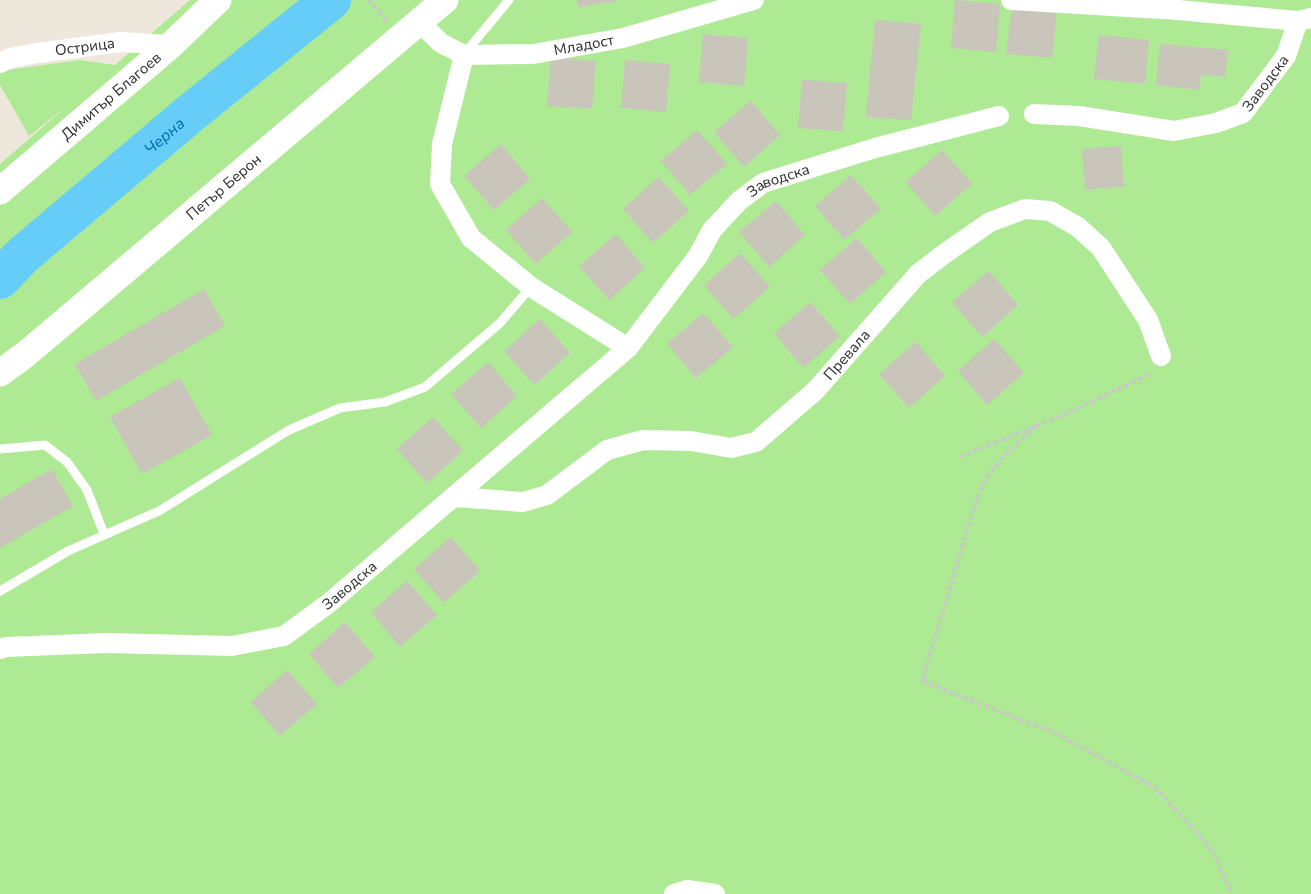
<svg xmlns="http://www.w3.org/2000/svg" width="1311" height="894" font-family="'Nunito Sans',sans-serif">
<rect width="100%" height="100%" fill="#eee7dc"/>
<!-- green -->
<path fill="#aee994" d="M 190,0 L 1311,0 L 1311,894 L 0,894 L 0,164 L 68,105 L 29,136 L 0,85 L 0,71 L 80,60 L 115,65 Z"/>
<g fill="none" stroke-linecap="round" stroke-linejoin="round">
<!-- river -->
<path stroke="#66cdf9" stroke-width="40" id="s1" d="M 0,279 L 23,255 L 192,112 L 331,0"/>
</g>
<!-- building -->
<path fill="#c9c5bb" d="M 577,0 L 617,0 L 617,1 L 578,7 Z
M 955,0 L 1000,4 L 996,52 L 951,48 Z
M 1012,5 L 1057,9 L 1052,58 L 1006,54 Z
M 875,20 L 921,24 L 911,120 L 866,117 Z
M 703,34 L 748,38 L 744,86 L 699,82 Z
M 1099,35 L 1149,40 L 1145,84 L 1094,79 Z
M 1160,44 L 1228,50 L 1225,77 L 1201,75 L 1200,90 L 1156,85 Z
M 551,57 L 596,61 L 592,109 L 547,106 Z
M 625,60 L 670,64 L 666,112 L 621,108 Z
M 802,80 L 847,83 L 843,131 L 798,128 Z
M 751,101 L 780,135 L 744,167 L 714,132 Z
M 697,130 L 727,164 L 690,195 L 661,161 Z
M 501,144 L 530,179 L 494,210 L 464,176 Z
M 1121,146 L 1124,187 L 1085,190 L 1082,149 Z
M 942,150 L 972,184 L 935,216 L 906,182 Z
M 851,175 L 881,209 L 844,240 L 815,206 Z
M 659,177 L 689,211 L 653,243 L 623,209 Z
M 542,198 L 572,232 L 536,264 L 506,230 Z
M 776,201 L 805,235 L 769,267 L 739,232 Z
M 616,234 L 645,268 L 609,300 L 579,266 Z
M 857,238 L 886,272 L 850,304 L 820,270 Z
M 740,253 L 770,287 L 733,319 L 704,285 Z
M 989,271 L 1018,305 L 982,337 L 952,302 Z
M 204,289 L 225,326 L 96,401 L 75,364 Z
M 810,302 L 840,336 L 803,368 L 774,333 Z
M 703,313 L 733,347 L 696,378 L 667,344 Z
M 540,319 L 570,353 L 534,385 L 504,351 Z
M 994,339 L 1024,373 L 987,405 L 958,371 Z
M 916,342 L 945,376 L 909,408 L 879,374 Z
M 488,362 L 517,396 L 481,428 L 451,394 Z
M 180,378 L 212,435 L 142,474 L 110,417 Z
M 433,417 L 463,451 L 427,483 L 397,449 Z
M 52,469 L 73,506 L 0,548 L 0,499 Z
M 451,537 L 480,571 L 444,603 L 414,569 Z
M 407,581 L 437,615 L 400,647 L 371,612 Z
M 345,622 L 375,657 L 338,688 L 309,654 Z
M 287,670 L 317,704 L 280,736 L 251,702 Z"/>
<g fill="none" stroke-linecap="round" stroke-linejoin="round">
<!-- path -->
<path stroke="#c8c8c8" stroke-width="4" stroke-dasharray="4.5 3" stroke-linecap="butt" d="M 369,0 L 386,20
M 1036,426 L 1001,459 L 986,478 L 973,510 L 922,681 L 1055,733 L 1156,788 L 1212,850 L 1232,894
M 959,457 L 1063,415 L 1152,373"/>
<!-- service -->
<path stroke="#fff" stroke-width="9" d="M 465,53 L 509,0
M 0,449 L 45,445 L 67,462 L 87,490 L 104,534
M 0,591 L 68,551 L 159,511 L 289,430 L 340,408 L 385,402 L 425,387 L 500,323 L 531,287"/>
<!-- minor -->
<g stroke="#fff" stroke-width="20">
<path d="M 1011,0 L 1178,10 L 1298,21 L 1311,18"/>
<path id="s2" d="M 419,22 L 441,43 L 464,55 L 533,54 L 623,38 L 754,0"/>
<path d="M 464,55 L 442,144 L 440,184 L 471,238 L 531,287 L 628,348"/>
<path id="s3" d="M 0,63 L 10,58 L 37,53 L 121,42 L 171,45"/>
<path id="s4" d="M 1034,114 L 1079,116 L 1174,131 L 1216,123 L 1243,113 L 1286,56 L 1298,21"/>
<path id="s5" d="M 454,497 L 523,502 L 547,495 L 607,450 L 643,440 L 691,441 L 731,448 L 756,442 L 815,391 L 918,274 L 944,254 L 990,222 L 1025,209 L 1050,211 L 1078,227 L 1101,248 L 1148,320 L 1161,356"/>
<path id="s6" d="M 0,649 L 6,647 L 106,643 L 232,646 L 284,636 L 329,603 L 628,348 L 698,256 L 712,230 L 739,201 L 763,183 L 875,148 L 999,116"/>
<path d="M 674,894 L 687,890 L 715,894"/>
</g>
<!-- secondary -->
<g stroke="#fff" stroke-width="27">
<path id="s7" d="M 0,191 L 171,45 L 218,0"/>
<path id="s8" d="M 0,373 L 26,354 L 445,0"/>
</g>
</g>
<g text-anchor="middle" stroke-width="5" stroke-linejoin="round" paint-order="stroke">
<!-- street labels -->
<g font-size="15" fill="#2b2b2b" stroke="#fff">
<text dy="5" stroke="none"><textPath href="#s2" startOffset="177">Младост</textPath></text>
<text dy="5" stroke="none"><textPath href="#s3" startOffset="87">Острица</textPath></text>
<text dy="5" stroke="none"><textPath href="#s4" startOffset="250">Заводска</textPath></text>
<text dy="5" stroke="none"><textPath href="#s7" startOffset="146">Димитър Благоев</textPath></text>
<text dy="5" stroke="none"><textPath href="#s6" startOffset="964">Заводска</textPath></text>
<text dy="5" stroke="none"><textPath href="#s8" startOffset="291">Петър Берон</textPath></text>
<text dy="5" stroke="none"><textPath href="#s5" startOffset="447">Превала</textPath></text>
<text dy="5" stroke="none"><textPath href="#s6" startOffset="368">Заводска</textPath></text>
</g>
<!-- water labels -->
<g font-size="16" font-style="italic" fill="#026aa9" stroke="#fff">
<text dy="6" stroke="none"><textPath href="#s1" startOffset="218">Черна</textPath></text>
</g>
</g>
</svg>
